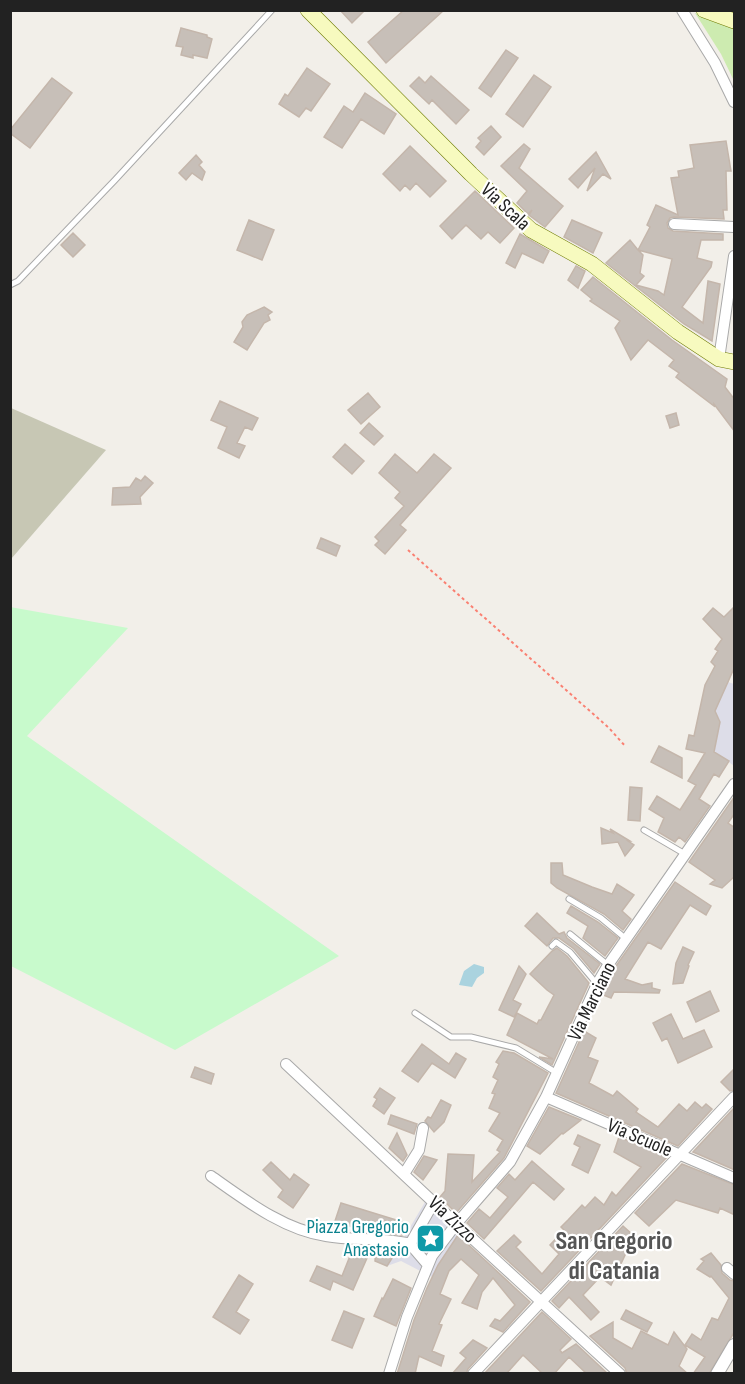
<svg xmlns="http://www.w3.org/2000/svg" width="745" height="1384" font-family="'Sofia Sans Condensed',sans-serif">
<rect width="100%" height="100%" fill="#f2efe9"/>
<!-- construction -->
<path fill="#c7c7b4" d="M 11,408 L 106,450 L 11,559 Z"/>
<!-- grass -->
<path fill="#cdebb0" d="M 695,13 L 734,26 L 734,81 L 721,54 Z"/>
<!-- park -->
<path fill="#c8facc" d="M 10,607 L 128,628 L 27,736 L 339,956 L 175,1050 L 11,966 Z"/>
<!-- plaza -->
<path fill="#dddde8" d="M 728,682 L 734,684 L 734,766 L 721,756 L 714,754 L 720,721 L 715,711 Z
M 428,1197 L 462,1229 L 438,1265 L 432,1277 L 401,1261 L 387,1266 Z"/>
<!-- water -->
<path fill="#aad3df" d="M 474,964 L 484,967 L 484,973 L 477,978 L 472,987 L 459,985 L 464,971 Z"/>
<!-- building -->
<path fill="#c7bfb8" stroke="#c4b6ab" stroke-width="1.5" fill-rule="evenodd" d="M 340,10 L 365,10 L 352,23 Z
M 404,10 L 444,10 L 386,63 L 368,42 Z
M 181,28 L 207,35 L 207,37 L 212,39 L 207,58 L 193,55 L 193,58 L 181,55 L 183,47 L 176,46 Z
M 506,50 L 518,58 L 491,97 L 479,88 Z
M 307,68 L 330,84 L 311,111 L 306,108 L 299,117 L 279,104 L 285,94 L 288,96 Z
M 534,75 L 551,87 L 523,127 L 506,114 Z
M 431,76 L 469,110 L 456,124 L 432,100 L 429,104 L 410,86 L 419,77 L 425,83 Z
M 52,78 L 72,93 L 30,148 L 10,133 L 10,130 Z
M 365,93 L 396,114 L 384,134 L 361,119 L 342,148 L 324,137 L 344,106 L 353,112 Z
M 491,126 L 501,137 L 484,155 L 476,147 L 481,141 L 478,138 Z
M 726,141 L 731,171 L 726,171 L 727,210 L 723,210 L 724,219 L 674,217 L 670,218 L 667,223 L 668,228 L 673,231 L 723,234 L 723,240 L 701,240 L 697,258 L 712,262 L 711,267 L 682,307 L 703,323 L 708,281 L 720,284 L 712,341 L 684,324 L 606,263 L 630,240 L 638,250 L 650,227 L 647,225 L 656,205 L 678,215 L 671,178 L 679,177 L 678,171 L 694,168 L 690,145 ZM 638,250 L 672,259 L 664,295 L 658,291 L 636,285 L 644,276 L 640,273 L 643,255 Z
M 524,144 L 530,149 L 519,168 L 563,206 L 545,227 L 529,215 L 532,210 L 528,214 L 517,203 L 527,191 L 501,166 Z
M 410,146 L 446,181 L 430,197 L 416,183 L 410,190 L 405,185 L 400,191 L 383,174 Z
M 596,152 L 611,179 L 603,174 L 587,191 L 595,168 L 578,188 L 569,179 Z
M 196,155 L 202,162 L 199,165 L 205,172 L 202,180 L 192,173 L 186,180 L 179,173 Z
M 475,191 L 514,228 L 500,243 L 488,232 L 481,239 L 466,225 L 452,239 L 440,226 Z
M 249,220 L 274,230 L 262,260 L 237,250 Z
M 572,220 L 602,233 L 593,253 L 564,237 Z
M 73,233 L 85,245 L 73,257 L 61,245 Z
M 520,234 L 549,251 L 543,263 L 522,253 L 515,268 L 506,263 Z
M 576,266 L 585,271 L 578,288 L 568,280 Z
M 593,277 L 672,340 L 727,379 L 725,387 L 735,400 L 735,432 L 714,404 L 714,406 L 676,377 L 679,373 L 669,366 L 674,360 L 648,340 L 631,360 L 615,328 L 620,321 L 590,301 L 592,299 L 581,290 Z
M 264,307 L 272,312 L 268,315 L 270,320 L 264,323 L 247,350 L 234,342 L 243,327 L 242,322 L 247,315 Z
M 368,393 L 380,407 L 361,424 L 348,410 Z
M 220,401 L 258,418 L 252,430 L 245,427 L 237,443 L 245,446 L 239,458 L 218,448 L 227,427 L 211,420 Z
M 676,413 L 679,425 L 670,428 L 666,416 Z
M 369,423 L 383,436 L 374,445 L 360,433 Z
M 345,444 L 364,461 L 352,474 L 333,457 Z
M 395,454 L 417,473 L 434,454 L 451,468 L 400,525 L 406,530 L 385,554 L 375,545 L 379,541 L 375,537 L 404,506 L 395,498 L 400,492 L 379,473 Z
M 145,476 L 153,483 L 140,497 L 141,504 L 112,505 L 113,488 L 130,487 L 136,478 L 141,481 Z
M 321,538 L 340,546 L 336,556 L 317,548 Z
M 735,606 L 735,666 L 715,711 L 720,722 L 714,752 L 729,761 L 719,777 L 714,774 L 699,799 L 710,806 L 685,842 L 679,837 L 675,842 L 658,832 L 664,818 L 649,809 L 657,796 L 680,810 L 696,785 L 688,781 L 705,753 L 686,749 L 689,735 L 694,736 L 705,685 L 715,666 L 711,662 L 718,651 L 715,649 L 722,639 L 703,619 L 713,608 L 724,617 Z
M 659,746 L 682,758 L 682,778 L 651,762 Z
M 630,787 L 642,788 L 640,821 L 628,820 Z
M 735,796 L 735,813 L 728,823 L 735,828 L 735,876 L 722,888 L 710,884 L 715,880 L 689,862 Z
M 601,828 L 613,833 L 610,829 L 630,841 L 628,841 L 634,845 L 625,856 L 618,842 L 602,844 Z
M 551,863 L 562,863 L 563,875 L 592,887 L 612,894 L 617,884 L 634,895 L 622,911 L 631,919 L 623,930 L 604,914 L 557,888 L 551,883 Z
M 675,882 L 711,906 L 706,915 L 690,905 L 661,949 L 648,942 L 625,979 L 642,985 L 652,983 L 652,988 L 660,990 L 659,993 L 614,992 L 611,998 L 601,994 L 614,969 Z
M 571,906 L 598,922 L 618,938 L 605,956 L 583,938 L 588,926 L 567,913 Z
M 537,913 L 559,934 L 564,932 L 567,938 L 600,964 L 594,973 L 574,949 L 559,938 L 553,938 L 547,946 L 525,926 Z
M 683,947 L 694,952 L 688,965 L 689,966 L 683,983 L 673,984 L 676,963 Z
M 557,948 L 567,956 L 589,983 L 552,1065 L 539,1057 L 553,1059 L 507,1035 L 517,1013 L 537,1024 L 539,1020 L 541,1020 L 554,995 L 547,990 L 530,974 L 552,951 Z
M 519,966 L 526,974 L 513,1000 L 521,1004 L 514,1017 L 499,1010 Z
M 710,991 L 719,1011 L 696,1022 L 687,1002 Z
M 671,1014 L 683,1039 L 704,1030 L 712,1047 L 678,1063 L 667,1038 L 662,1041 L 653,1023 Z
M 584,1031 L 596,1038 L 588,1057 L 598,1061 L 589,1083 L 613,1096 L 617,1091 L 638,1109 L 636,1112 L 658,1127 L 679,1104 L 687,1111 L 695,1102 L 702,1108 L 706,1104 L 712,1109 L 678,1146 L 556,1093 Z
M 422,1044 L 449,1064 L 456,1053 L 466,1059 L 455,1078 L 432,1063 L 418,1082 L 402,1071 Z
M 503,1051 L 514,1053 L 548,1073 L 504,1158 L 456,1213 L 440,1197 L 445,1191 L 448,1154 L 474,1155 L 472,1182 L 500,1152 L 497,1150 L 503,1140 L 489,1131 L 500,1113 L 489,1108 L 495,1094 L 492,1093 L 498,1080 L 493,1077 L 499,1064 L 496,1062 Z
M 195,1067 L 214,1074 L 211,1084 L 191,1077 Z
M 735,1068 L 735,1090 L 730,1091 L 721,1082 Z
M 380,1088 L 395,1098 L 384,1114 L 373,1106 L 377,1099 L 374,1097 Z
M 441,1100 L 451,1105 L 444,1122 L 434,1132 L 425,1121 L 428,1117 L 431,1118 Z
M 549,1107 L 581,1120 L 563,1134 L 562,1133 L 540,1154 L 527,1146 Z
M 735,1107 L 735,1170 L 693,1152 Z
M 391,1115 L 417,1124 L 414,1134 L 388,1124 Z
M 397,1133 L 407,1155 L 403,1161 L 389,1148 Z
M 578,1135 L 600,1145 L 588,1173 L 572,1165 L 580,1147 L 574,1144 Z
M 619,1137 L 667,1157 L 541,1291 L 497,1251 L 514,1235 L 521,1242 L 516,1247 L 542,1274 L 559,1254 L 550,1245 L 564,1230 L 561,1227 L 568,1220 L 582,1205 L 585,1208 L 595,1197 L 604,1205 L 612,1192 L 616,1196 L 641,1167 L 614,1152 Z
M 424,1156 L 437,1160 L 423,1180 L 414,1172 Z
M 532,1161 L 564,1189 L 554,1200 L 533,1182 L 484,1239 L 467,1223 L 479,1209 L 490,1218 L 508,1197 L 497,1188 L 509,1174 L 515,1180 Z
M 271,1162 L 290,1180 L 294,1174 L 309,1185 L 293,1208 L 278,1197 L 283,1190 L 263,1170 Z
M 682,1164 L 735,1185 L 735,1215 L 720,1208 L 718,1213 L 676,1200 L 649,1226 L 635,1213 Z
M 341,1203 L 406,1223 L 402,1235 L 367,1232 L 335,1221 Z
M 623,1226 L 634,1236 L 611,1285 L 600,1277 L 583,1295 L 599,1312 L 591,1320 L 569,1297 L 559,1308 L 552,1301 Z
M 458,1235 L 530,1302 L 503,1332 L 490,1326 L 495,1319 L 500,1321 L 515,1305 L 493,1278 L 482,1292 L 477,1309 L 462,1303 L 479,1275 L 461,1259 L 449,1271 L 440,1294 L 451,1299 L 439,1324 L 442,1325 L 432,1351 L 444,1356 L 441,1366 L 419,1356 L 415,1374 L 397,1374 L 414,1320 L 427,1288 L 438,1265 Z
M 376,1247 L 398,1249 L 387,1266 L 375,1261 Z
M 352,1251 L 367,1258 L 353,1290 L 333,1281 L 330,1290 L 310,1281 L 317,1266 L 342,1276 Z
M 711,1253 L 721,1265 L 722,1273 L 730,1280 L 735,1281 L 735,1331 L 709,1374 L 693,1374 L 705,1357 L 685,1345 L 692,1334 L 701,1340 L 712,1318 L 718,1320 L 729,1298 L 711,1276 L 710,1277 L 697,1269 L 704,1261 L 701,1259 Z
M 239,1275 L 253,1284 L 236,1312 L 249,1320 L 240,1334 L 213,1317 Z
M 393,1279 L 411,1288 L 396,1326 L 374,1316 L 382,1298 L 383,1299 Z
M 626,1310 L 652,1323 L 647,1332 L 621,1319 Z
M 344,1311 L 364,1319 L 352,1348 L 332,1340 Z
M 542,1312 L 571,1339 L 560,1350 L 562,1353 L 576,1344 L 608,1374 L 587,1374 L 569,1357 L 554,1374 L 543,1374 L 523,1355 L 506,1374 L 484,1374 Z
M 613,1322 L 613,1338 L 632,1349 L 641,1331 L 668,1345 L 674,1332 L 687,1349 L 679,1366 L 688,1374 L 627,1374 L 625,1368 L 590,1336 Z
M 473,1340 L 487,1348 L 468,1369 L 466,1374 L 452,1374 L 466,1358 L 460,1353 Z"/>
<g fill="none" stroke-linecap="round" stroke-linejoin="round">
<defs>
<path id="service" d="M 10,285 L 18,281 L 115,180 L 272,10
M 644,830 L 685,854
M 569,899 L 601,918 L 625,938
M 570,934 L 608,965
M 552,946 L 556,942 L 570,952 L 597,984
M 415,1013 L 451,1037 L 471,1037 L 516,1048 L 557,1073"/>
<path id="minor" d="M 682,10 L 715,63 L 734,102
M 674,224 L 734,227
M 719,359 L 734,256
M 286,1064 L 462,1229 L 620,1374
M 546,1097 L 734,1178
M 404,1174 L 419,1150 L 423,1128
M 211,1176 C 245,1200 284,1230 326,1236 C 353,1241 383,1237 410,1244
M 428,1265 L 410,1244 L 434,1202
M 727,1268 L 734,1274
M 389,1374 L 407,1317 L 432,1256 L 457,1223 L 510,1162 L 546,1097 L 597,984 L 608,965 L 734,784
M 473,1374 L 734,1097"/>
<path id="tertiary" d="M 717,1374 L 734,1345"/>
<path id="secondary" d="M 308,10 L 471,174 L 531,230 L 592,264 L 678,332 L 719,359 L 734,362
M 704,10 L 734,21"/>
</defs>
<!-- service casing -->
<use href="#service" stroke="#a9a9a9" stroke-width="7"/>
<!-- minor casing -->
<use href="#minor" stroke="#a9a9a9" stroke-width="12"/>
<!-- tertiary casing -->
<use href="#tertiary" stroke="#a9a9a9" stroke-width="14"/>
<!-- secondary casing -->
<use href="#secondary" stroke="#707d05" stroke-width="16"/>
<!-- path -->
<path stroke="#fa8072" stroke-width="2" stroke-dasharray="3 3" stroke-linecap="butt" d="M 408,550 L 609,728 L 626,747"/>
<!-- service -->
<use href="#service" stroke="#fff" stroke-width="5"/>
<!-- minor -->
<use href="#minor" stroke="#fff" stroke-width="10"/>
<!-- tertiary -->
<use href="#tertiary" stroke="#fff" stroke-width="12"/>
<!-- secondary -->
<use href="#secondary" stroke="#f7fabf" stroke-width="15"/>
</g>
<!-- icons -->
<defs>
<symbol id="sight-square" viewBox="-11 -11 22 22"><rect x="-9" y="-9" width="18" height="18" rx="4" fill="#0f9aa8" stroke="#fff"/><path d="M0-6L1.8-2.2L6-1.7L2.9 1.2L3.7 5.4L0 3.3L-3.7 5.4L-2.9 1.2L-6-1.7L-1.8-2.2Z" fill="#fff"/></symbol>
</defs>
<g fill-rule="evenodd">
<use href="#sight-square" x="414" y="1222" width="33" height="33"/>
</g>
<g text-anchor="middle" stroke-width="4.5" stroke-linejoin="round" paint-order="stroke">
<!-- street labels -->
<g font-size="20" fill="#222" stroke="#fff">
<text transform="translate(506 206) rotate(43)" y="7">Via Scala</text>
<text transform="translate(591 1001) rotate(-64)" y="7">Via Marciano</text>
<text transform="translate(640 1137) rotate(23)" y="7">Via Scuole</text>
<text transform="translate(453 1219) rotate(43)" y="7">Via Zizzo</text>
</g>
<!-- culture labels -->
<g font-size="20" fill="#0d838f" stroke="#fff" text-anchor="end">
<text x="409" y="1233">Piazza Gregorio<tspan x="409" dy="23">Anastasio</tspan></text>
</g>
<!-- district labels -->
<g font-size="26" font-weight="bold" fill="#555" stroke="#fff">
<text x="614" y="1249">San Gregorio<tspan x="614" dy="30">di Catania</tspan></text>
</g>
</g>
<!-- border -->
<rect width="745" height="1384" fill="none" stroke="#222222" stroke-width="24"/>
</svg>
